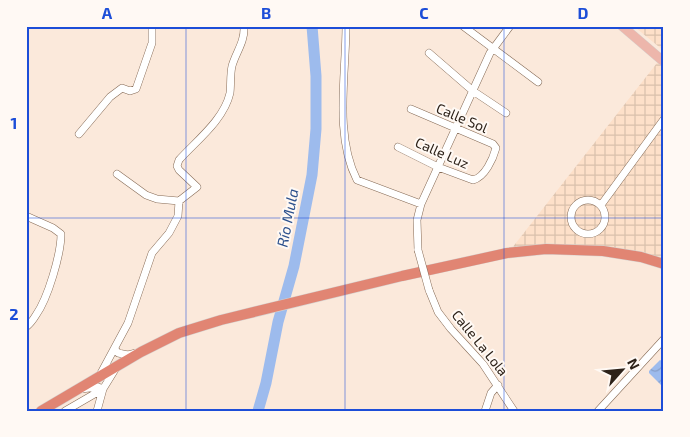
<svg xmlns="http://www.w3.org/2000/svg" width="690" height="437" font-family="'Exo 2',sans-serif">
<defs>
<pattern id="industrial-grid" width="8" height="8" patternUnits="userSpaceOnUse" patternTransform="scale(1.25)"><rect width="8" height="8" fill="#fde0c9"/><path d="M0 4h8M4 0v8" fill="none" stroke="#d9c0ac"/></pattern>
<pattern id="water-waves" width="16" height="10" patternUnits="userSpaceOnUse" patternTransform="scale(1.25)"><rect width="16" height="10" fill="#9dbbed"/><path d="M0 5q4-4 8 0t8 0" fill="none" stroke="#88a0cb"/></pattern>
</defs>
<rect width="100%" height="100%" fill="#fbe9db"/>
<!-- industrial -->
<path fill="url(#industrial-grid)" d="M 638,26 L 664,26 L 664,51 L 636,28 Z
M 664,54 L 664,258 L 617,248 L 512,248 Z"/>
<!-- water -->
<path fill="url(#water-waves)" d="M 660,360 L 664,362 L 664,388 L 649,373 L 649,371 Z"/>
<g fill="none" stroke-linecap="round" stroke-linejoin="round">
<!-- river -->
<path stroke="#9dbbed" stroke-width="11" d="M 258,411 L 266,383 L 278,322 L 294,266 L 312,175 L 316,129 L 316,76 L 312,26"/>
<defs>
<path id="minor" d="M 346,26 C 346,75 334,135 357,180 L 421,204
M 463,26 L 538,82
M 429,53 L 473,91 L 506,113
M 79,134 L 110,97 L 122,88 L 130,91 L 136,89 L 152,43 L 152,26
M 398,147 L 438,167 L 473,180 C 485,177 493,159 496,148 L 493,144 L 411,109
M 117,174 L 146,195 L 157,199 L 179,201
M571 217a17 17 0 1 1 34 0a17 17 0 1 1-34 0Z
M 601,205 L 664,119
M 26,216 L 53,228 L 61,234 C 61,254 48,298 36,315 C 33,320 30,324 26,327
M 418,250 L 417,220 L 421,204 L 490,53 L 510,26
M 429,290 L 438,312 L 451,329 L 483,364 L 514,411
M 115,349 L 118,353 L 128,355 L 136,353
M 100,375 L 128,323 L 152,253 L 169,233 L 178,216 L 179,201 L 197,187 L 179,170 L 177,166 L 179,160 C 196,141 224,120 230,93 C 231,85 230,75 232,66 C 236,52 245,42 244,26
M 81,389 L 98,387 L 103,389
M 65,411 L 103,389 L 116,368
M 97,411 L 103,389
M 485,411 L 491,393 L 498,385
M 598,411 L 664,339"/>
<path id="major" d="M 622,26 L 664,62"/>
<path id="highway" d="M 41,411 L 141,352 L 179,333 L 221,320 L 402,276 L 507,253 L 546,249 L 603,251 L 641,257 L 664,264"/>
</defs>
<!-- minor casing -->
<use href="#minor" stroke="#866b56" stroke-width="8"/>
<!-- major casing -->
<use href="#major" stroke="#d5d3d1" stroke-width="10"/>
<!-- highway casing -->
<use href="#highway" stroke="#d5d3d1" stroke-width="11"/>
<!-- minor -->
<use href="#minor" stroke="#fff" stroke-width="7"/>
<!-- major -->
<use href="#major" stroke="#edb6ab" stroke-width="9"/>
<!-- highway -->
<use href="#highway" stroke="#e18573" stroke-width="10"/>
<defs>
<path id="minor-bridge" d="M 418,250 L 429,290"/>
</defs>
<!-- minor-bridge casing -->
<use href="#minor-bridge" stroke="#866b56" stroke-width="8" stroke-linecap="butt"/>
<!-- minor-bridge -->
<use href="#minor-bridge" stroke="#fff" stroke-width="7"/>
</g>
<!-- grid -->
<path fill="none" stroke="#1d4ed8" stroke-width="1" stroke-opacity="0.55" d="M 186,26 L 186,411M 345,26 L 345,411M 504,26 L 504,411M 26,218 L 664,218"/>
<g text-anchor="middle" stroke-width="4" stroke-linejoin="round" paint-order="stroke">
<!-- street labels -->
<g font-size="14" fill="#2d2219" stroke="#fff9f4">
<text transform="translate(462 118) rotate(23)" y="5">Calle Sol</text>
<text transform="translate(442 153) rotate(24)" y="5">Calle Luz</text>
<text transform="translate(480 343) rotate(51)" y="5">Calle La Lola</text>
</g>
<!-- water labels -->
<g font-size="15" font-style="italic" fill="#2d518d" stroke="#fff9f4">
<text transform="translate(288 218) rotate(-79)" y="5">Río Mula</text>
</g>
</g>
<!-- border -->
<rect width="690" height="437" fill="none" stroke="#fff9f4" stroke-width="55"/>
<!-- north arrow -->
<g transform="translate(622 370) rotate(63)" stroke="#fff9f4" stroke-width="4" paint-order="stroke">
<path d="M0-4L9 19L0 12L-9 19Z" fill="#2d2219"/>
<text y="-8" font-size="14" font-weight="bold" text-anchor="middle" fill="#2d2219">N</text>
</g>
<rect x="28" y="28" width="634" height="382" fill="none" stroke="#1d4ed8" stroke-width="2"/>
<g font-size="16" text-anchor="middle" font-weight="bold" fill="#1d4ed8">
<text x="107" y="19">A</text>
<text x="266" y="19">B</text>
<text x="424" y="19">C</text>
<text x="583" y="19">D</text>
<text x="14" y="129">1</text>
<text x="14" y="320">2</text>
</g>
</svg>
